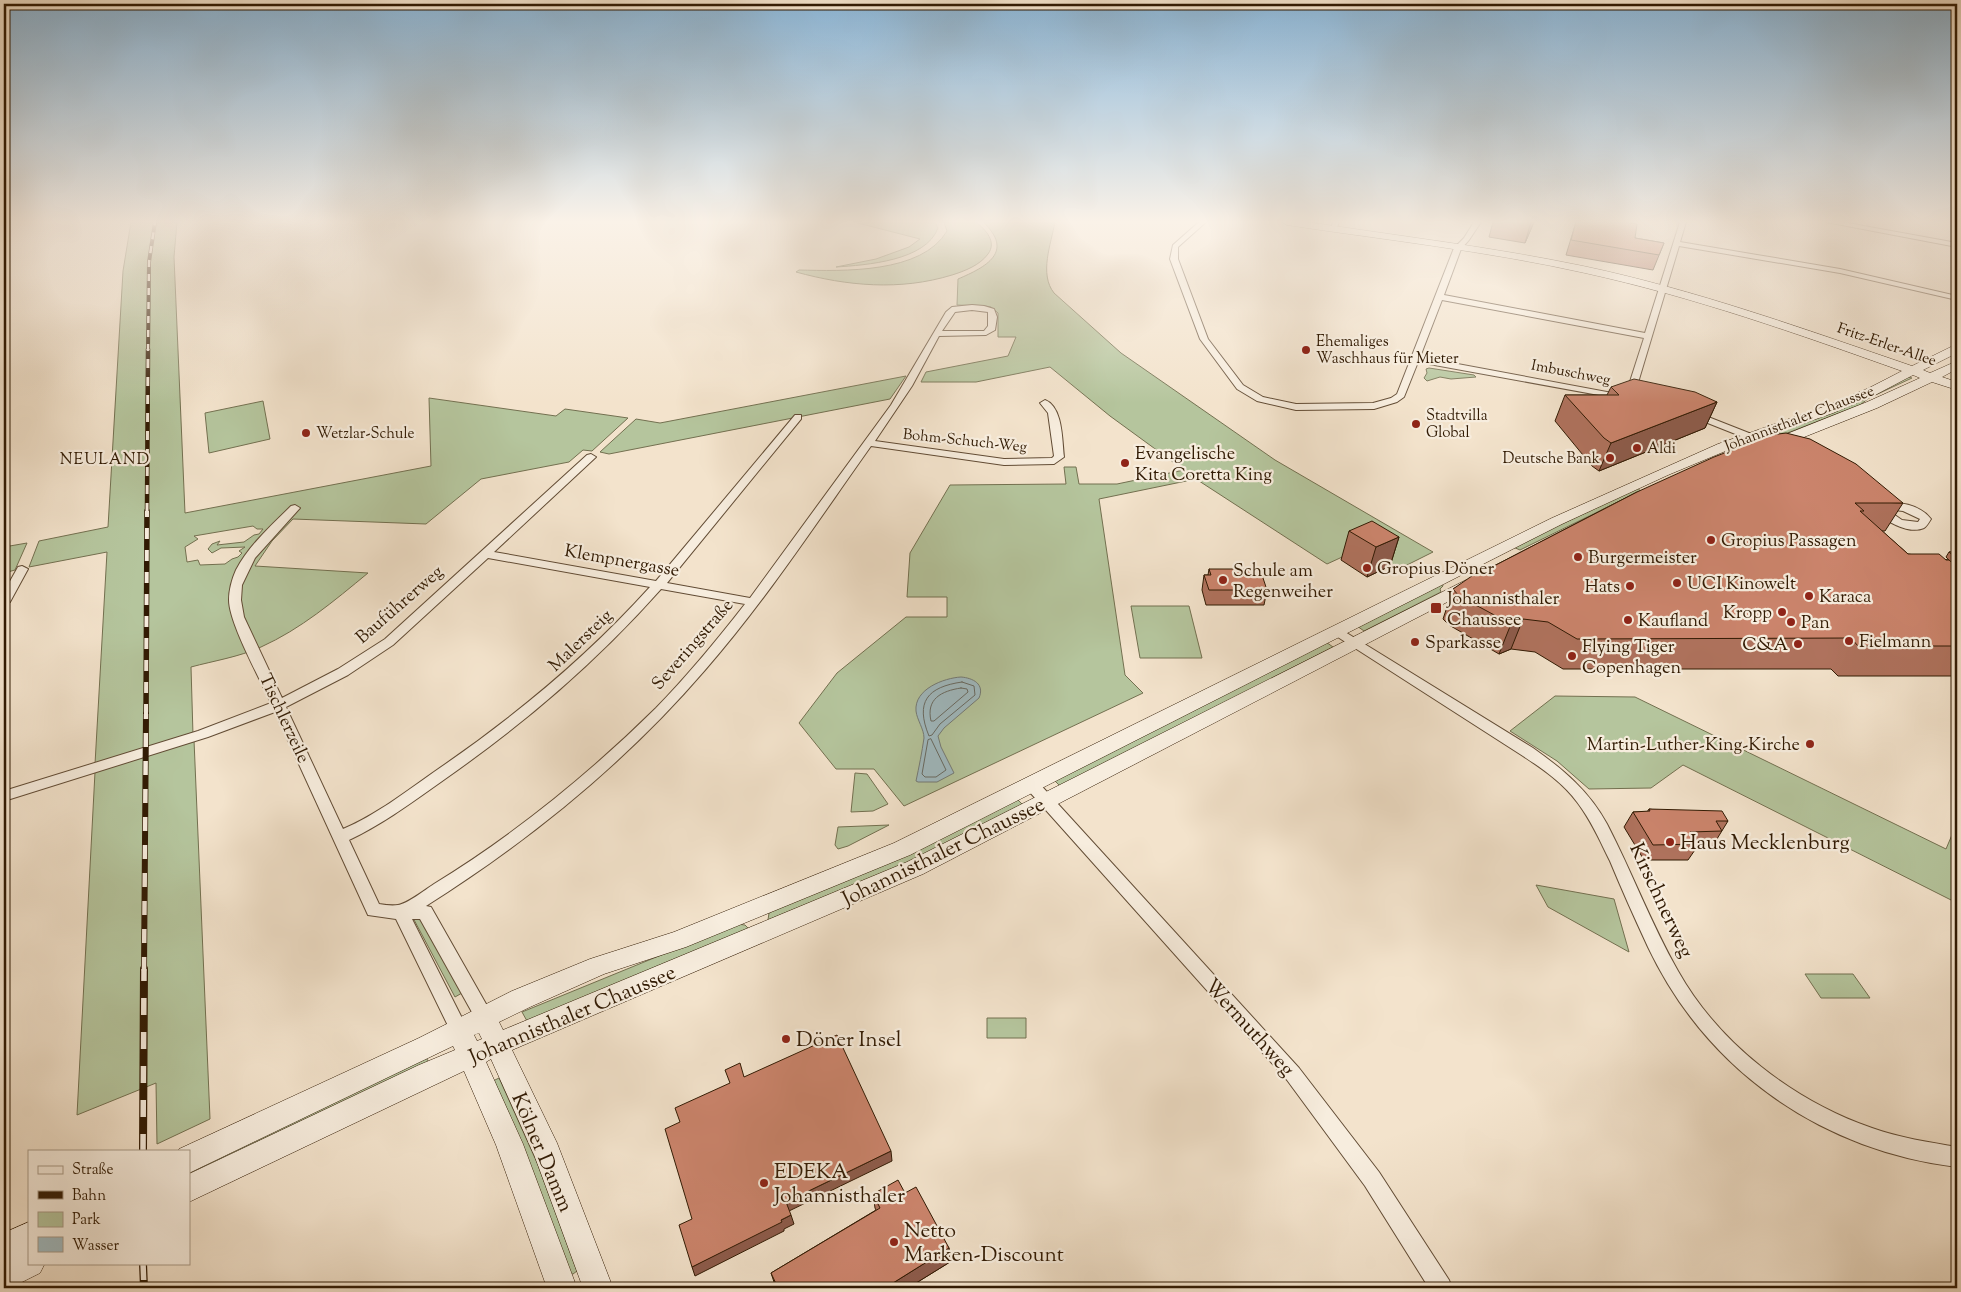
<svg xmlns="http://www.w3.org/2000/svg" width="1961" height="1292" font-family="'Sorts Mill Goudy',serif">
<rect width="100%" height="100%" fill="#f3e3cc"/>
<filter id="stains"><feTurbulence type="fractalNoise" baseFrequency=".004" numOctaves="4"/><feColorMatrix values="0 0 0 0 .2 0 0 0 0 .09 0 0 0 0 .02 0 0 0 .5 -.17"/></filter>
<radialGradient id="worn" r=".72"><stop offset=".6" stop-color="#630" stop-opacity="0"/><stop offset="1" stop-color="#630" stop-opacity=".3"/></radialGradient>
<!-- green -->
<path fill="#b5c59d" stroke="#737050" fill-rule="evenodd" d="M 131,222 L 177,222 L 174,257 L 185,513 L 431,466 L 429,398 L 556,416 L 565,409 L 628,418 L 592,451 L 583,450 L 569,462 L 481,479 L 426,524 L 293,519 L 272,541 L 255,566 L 368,573 C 334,601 301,629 261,647 C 239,657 213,661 191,667 L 193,735 L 95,764 L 107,552 L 29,567 L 39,541 L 108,527 L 123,271 ZM 253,526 L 257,529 L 263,529 L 259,534 L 254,535 L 244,542 L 217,545 L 220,541 L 212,544 L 208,549 L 212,553 L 221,548 L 245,547 L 239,551 L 242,553 L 238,557 L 232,559 L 225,564 L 200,565 L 198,560 L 187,562 L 185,547 L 198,539 L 194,536 Z
M 854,222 L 935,222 L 938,228 C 926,261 866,265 836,267 L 876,259 L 909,247 L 920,239 Z
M 944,222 L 976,222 C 986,230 997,242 988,254 C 980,265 965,271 952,275 C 900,291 847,286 796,272 L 799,270 C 842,271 922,274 947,231 Z
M 983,222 L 1055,222 C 1051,244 1039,274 1054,293 L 1121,353 L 1275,460 L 1433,552 L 1399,569 L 1364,547 L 1327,564 L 1196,479 L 1099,499 L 1125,675 L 1143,693 L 904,806 L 874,769 L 836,769 L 799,723 L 837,673 L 906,617 L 947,617 L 947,597 L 907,597 L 910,553 L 950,485 L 1066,484 L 1064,467 L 1076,467 L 1079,484 L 1117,484 L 1184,470 L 1110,416 L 1050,367 L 976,382 L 921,382 L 926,372 L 1008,356 L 1016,337 L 998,337 L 998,313 L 991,307 L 985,306 L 957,305 L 958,279 C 986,267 1015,252 983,222 Z
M 1429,368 L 1474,375 L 1476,377 L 1451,379 L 1440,377 L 1427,381 L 1424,378 L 1427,373 L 1426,369 Z
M 906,376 L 890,399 L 609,454 L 600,452 L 636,419 L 660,423 Z
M 1908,377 L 1912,378 L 1869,398 L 1860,405 L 1764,442 L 1760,439 Z
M 263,401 L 270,439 L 209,453 L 205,413 Z
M 1638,488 L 1640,491 L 1520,550 L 1513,547 Z
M 27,543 L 15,570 L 4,573 L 4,547 Z
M 1442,583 L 1443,586 L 1440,589 L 1441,592 L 1364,631 L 1357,626 Z
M 1131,606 L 1189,606 L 1202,658 L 1140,658 Z
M 1326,642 L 1333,647 L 1061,787 L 1054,780 Z
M 1555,696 L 1635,697 L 1946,849 L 1957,823 L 1957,903 L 1683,765 L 1651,788 L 1589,789 L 1557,761 L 1510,731 Z
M 194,740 L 210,1119 L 157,1144 L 156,1083 L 77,1115 L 95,772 Z
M 855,773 L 867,774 L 888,804 L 873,811 L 851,812 Z
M 1017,799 L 1024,806 L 913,860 L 768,920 L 769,913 L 774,910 Z
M 889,825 L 848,846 L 838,849 L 835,845 L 838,827 Z
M 1536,885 L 1614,899 L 1629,952 L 1548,907 Z
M 418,913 L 462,993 L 455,997 L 412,916 Z
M 737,924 L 745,925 L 749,929 L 527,1021 L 522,1012 Z
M 1805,974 L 1853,974 L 1870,998 L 1821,998 Z
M 987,1018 L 1026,1018 L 1026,1038 L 987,1038 Z
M 425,1055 L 430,1065 L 189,1179 L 189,1167 Z
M 499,1078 L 538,1165 L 577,1271 L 573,1274 L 568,1273 L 491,1082 Z"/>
<!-- water -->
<path fill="#a0bbc2" stroke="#747b76" d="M 961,677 C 973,678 985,684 979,698 L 944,728 L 938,736 L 941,747 L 954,773 L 937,782 L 918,782 L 916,781 C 919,767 922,752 924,738 C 924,729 917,720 916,711 C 914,689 944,678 961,677 Z"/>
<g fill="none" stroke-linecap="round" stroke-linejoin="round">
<!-- shore -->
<path stroke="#686a62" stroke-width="1" d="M 962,682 L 974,686 L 975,695 L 940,724 L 932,735 L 929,736 C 915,702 927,687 962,682 Z
M 961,688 L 967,689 L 968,692 L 934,721 L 931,721 C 926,699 941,691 961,688 Z
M 931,739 L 946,770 L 936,777 L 925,777 L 922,774 L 928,740 Z"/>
<defs>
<path id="street" d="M 1199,222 L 1206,222 L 1178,247 L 1178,259 L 1208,339 L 1243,385 L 1263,397 L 1296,404 L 1373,403 L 1391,398 L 1397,394 L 1454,248 L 1464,238 L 1474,222 L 1481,222 L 1469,240 L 1461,249 L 1444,295 L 1645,333 L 1680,222 L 1686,222 L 1680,242 L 1840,269 L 1957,296 L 1957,300 L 1840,273 L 1679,246 L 1634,396 L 1628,396 L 1626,394 L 1644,338 L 1442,300 L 1420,357 L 1623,395 L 1626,396 L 1626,400 L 1418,362 L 1404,397 L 1397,402 L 1374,409 L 1296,410 L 1257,401 L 1237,389 L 1200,339 L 1170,259 L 1173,245 Z
M 1333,222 L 1339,222 L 1336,230 L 1331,229 Z
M 1826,222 L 1842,222 L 1957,243 L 1957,247 Z
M 972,305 L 984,306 L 994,309 L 997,317 L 995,330 L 986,335 L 939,336 L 912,386 L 875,441 L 1004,459 L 1052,458 L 1054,456 L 1048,413 L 1040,403 L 1045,400 C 1063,407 1062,440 1064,457 L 1054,464 L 1004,465 L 871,446 C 817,522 766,600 705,670 C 625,763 529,841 426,906 L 431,907 L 490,1011 L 493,1017 L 490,1023 L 484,1025 L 478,1023 L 420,919 L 412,919 L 468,1030 L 465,1036 L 459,1038 L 453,1036 L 396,919 L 368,915 L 275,712 L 208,737 L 4,801 L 4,791 L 198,731 L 271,703 C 260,679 229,623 229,600 C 229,590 232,579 236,570 C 249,545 272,525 291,506 L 295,505 L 300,508 L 255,558 L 242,585 L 241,600 L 244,617 L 282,698 L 338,669 L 385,639 L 587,455 L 591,454 L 596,457 L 494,552 L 656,581 L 795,415 L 801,415 L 801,419 L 667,583 L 750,598 L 891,405 L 946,312 L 952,307 ZM 972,310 L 988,312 L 988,326 L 984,331 L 942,331 L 955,312 ZM 488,558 L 650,587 C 586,658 513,718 434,772 C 404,793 376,815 343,829 L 286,707 L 348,675 L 393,645 ZM 661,589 L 745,604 C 717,640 688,675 656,708 C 589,774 514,835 434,884 C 425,890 407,904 398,905 C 392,906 385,905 379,904 L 349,840 C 383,824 414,801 445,779 C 526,722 595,663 661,589 Z
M 1693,411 L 1754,435 L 1756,437 L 1751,440 L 1748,439 L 1690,416 L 1690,412 Z
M 1884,503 C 1901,502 1920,505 1931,519 C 1929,522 1927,526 1924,528 C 1908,535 1883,520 1874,509 ZM 1886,509 L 1903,511 L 1920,519 L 1918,522 L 1902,520 Z
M 22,566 L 28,569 L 10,602 L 4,606 L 4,592 L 18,567 Z
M 1337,627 L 1533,748 C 1564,770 1589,791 1607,824 C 1632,872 1651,924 1678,971 C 1719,1044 1794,1101 1872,1128 C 1900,1138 1929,1142 1957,1147 L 1957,1167 C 1821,1150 1707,1071 1648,947 C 1635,919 1622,890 1610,861 C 1600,841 1591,820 1577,802 C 1563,783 1543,769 1523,756 L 1333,634 L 1331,631 L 1333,628 Z
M 1032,780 L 1037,781 L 1299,1068 L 1379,1172 L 1449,1280 L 1452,1288 L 1429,1288 L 1365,1186 L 1287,1080 L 1027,789 L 1025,785 L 1027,781 Z"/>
<path id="secondary" d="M 1282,222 L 1307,222 C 1399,236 1492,247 1583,266 C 1696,290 1804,329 1912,366 L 1957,344 L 1957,353 L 1923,370 L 1930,373 L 1957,361 L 1957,369 L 1942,377 L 1957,382 L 1957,390 L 1932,382 L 1877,408 L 1779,447 L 1769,447 L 1767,444 L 1769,441 L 1867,402 L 1920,378 L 1913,375 L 1877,394 L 1833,413 L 1728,450 L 1668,475 L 1562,524 L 910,855 L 686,947 L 604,974 L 530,1007 L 499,1022 L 503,1030 L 907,862 L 1466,580 L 1478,580 L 1480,583 L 1478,586 L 923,874 L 512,1050 L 557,1143 L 613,1288 L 583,1288 L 535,1157 L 491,1059 L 486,1062 L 523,1144 L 577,1288 L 547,1288 L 496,1145 L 464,1071 L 189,1202 L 189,1174 L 419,1065 L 455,1050 L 453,1046 L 189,1173 L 189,1151 L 179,1151 L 179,1149 L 419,1038 L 512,991 L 590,959 L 674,932 L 894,843 L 1552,518 L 1718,444 L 1823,407 L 1869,388 L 1902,371 C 1798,334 1694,297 1585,273 C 1487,251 1386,240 1287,225 ZM 479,1033 L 482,1039 L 477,1041 L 474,1035 Z
M 29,1222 L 29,1263 L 45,1263 L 40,1273 L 10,1288 L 4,1288 L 4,1233 Z"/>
</defs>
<!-- street casing -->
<use href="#street" stroke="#624c35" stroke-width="2"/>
<!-- secondary casing -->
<use href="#secondary" stroke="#311a03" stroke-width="1"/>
<!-- street -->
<use href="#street" fill="#f7edde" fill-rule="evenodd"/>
<!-- secondary -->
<use href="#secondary" fill="#f7edde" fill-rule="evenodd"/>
<defs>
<path id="rail-far4" d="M 148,351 L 149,262 L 155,222"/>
<path id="rail-far3" d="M 147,512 L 148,349"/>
<path id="rail-far2" d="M 146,715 L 147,511"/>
<path id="rail-far1" d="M 144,971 L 146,714"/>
<path id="rail" d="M 143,1151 L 144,969
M 143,1263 L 144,1288"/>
</defs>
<!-- rail-far4 casing -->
<use href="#rail-far4" stroke="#311a03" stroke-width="4"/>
<!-- rail-far3 casing -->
<use href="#rail-far3" stroke="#311a03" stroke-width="4.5"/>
<!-- rail-far2 casing -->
<use href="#rail-far2" stroke="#311a03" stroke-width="5.5"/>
<!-- rail-far1 casing -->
<use href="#rail-far1" stroke="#311a03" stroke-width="6"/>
<!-- rail casing -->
<use href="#rail" stroke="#311a03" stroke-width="8"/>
<!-- rail-far4 -->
<use href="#rail-far4" stroke="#f7edde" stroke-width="2.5" stroke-dasharray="7" stroke-linecap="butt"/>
<!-- rail-far3 -->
<use href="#rail-far3" stroke="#f7edde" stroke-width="3" stroke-dasharray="9" stroke-linecap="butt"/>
<!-- rail-far2 -->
<use href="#rail-far2" stroke="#f7edde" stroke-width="4" stroke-dasharray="11" stroke-linecap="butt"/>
<!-- rail-far1 -->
<use href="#rail-far1" stroke="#f7edde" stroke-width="4.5" stroke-dasharray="14" stroke-linecap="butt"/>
<!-- rail -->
<use href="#rail" stroke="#f7edde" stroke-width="5.5" stroke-dasharray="17" stroke-linecap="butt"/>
</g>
<!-- wall -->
<path fill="#af725d" stroke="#311a03" d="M 1493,222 L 1534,222 L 1525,243 L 1489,237 Z
M 1576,222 L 1625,222 L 1635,238 L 1664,243 L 1653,270 L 1566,255 Z
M 1611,387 L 1717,402 L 1705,428 L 1599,471 L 1592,466 L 1555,421 L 1565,395 L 1607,395 Z
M 1637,492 L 1903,503 L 1885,531 L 1882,531 L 1908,554 L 1949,560 L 1946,557 L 1949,552 L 1957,552 L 1957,676 L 1838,676 L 1831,669 L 1563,669 L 1535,652 L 1511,649 L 1499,654 L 1449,625 L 1443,619 L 1453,589 L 1492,567 Z
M 1349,531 L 1399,537 L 1390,566 L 1367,577 L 1341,560 Z
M 1209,569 L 1267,590 L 1264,605 L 1206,605 L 1202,590 L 1204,575 L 1208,575 Z
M 1649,809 L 1728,821 L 1712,847 L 1697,847 L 1688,860 L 1644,860 L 1624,827 L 1633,812 L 1647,812 Z
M 905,1193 L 949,1248 L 950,1262 L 908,1288 L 776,1288 L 771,1273 L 876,1210 L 875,1208 L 873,1194 Z"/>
<!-- shaded-wall -->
<path fill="#8e5c4c" stroke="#311a03" d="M 1531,222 L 1534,222 L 1525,243 Z
M 1717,402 L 1705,428 L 1599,471 L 1611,443 Z
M 1399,537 L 1390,566 L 1367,577 L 1376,547 Z
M 1523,619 L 1511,649 L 1499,654 L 1511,624 Z
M 891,1151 L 892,1161 L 789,1211 L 786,1202 Z
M 791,1215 L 794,1224 L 784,1229 L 784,1231 L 695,1276 L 692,1267 Z
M 949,1248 L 950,1262 L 908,1288 L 885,1288 Z"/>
<!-- building -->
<path fill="#cb846c" stroke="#311a03" d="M 1576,222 L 1625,222 L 1637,224 L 1635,238 L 1664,243 L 1659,255 L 1571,240 Z
M 1634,379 L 1695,392 L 1717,402 L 1611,443 L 1604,438 L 1565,395 L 1619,395 L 1611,387 Z
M 1786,433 L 1810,439 L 1856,464 L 1903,503 L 1855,503 L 1864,511 L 1860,511 L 1908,554 L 1939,554 L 1946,560 L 1949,560 L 1957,567 L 1957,646 L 1858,646 L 1851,638 L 1577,639 L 1548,622 L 1523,619 L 1511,624 L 1459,596 L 1453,589 L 1482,569 L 1490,565 L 1492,567 L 1637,492 L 1714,457 L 1771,435 Z
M 1372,521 L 1399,537 L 1376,547 L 1349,531 Z
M 1949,552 L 1957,552 L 1957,559 Z
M 1209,569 L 1260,569 L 1267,590 L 1209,590 L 1204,575 L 1211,575 Z
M 1649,809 L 1722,811 L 1728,821 L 1716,821 L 1722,831 L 1690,832 L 1698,844 L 1653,845 L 1633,812 L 1650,811 Z
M 837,1035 L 891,1151 L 786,1202 L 791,1215 L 781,1220 L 782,1222 L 692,1267 L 679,1225 L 692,1219 L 665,1129 L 680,1122 L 675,1108 L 730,1083 L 725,1070 L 740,1063 L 744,1077 Z
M 898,1180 L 905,1193 L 916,1187 L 949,1248 L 885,1288 L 778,1288 L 771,1273 L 880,1208 L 873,1194 Z"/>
<!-- sky -->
<linearGradient id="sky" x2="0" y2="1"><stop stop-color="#8bb7d9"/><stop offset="0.55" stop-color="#faf2e8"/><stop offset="1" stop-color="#faf2e8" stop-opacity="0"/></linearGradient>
<rect width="1961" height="403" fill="url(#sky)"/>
<!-- markers -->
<g fill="#8f2418" stroke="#f7edde" stroke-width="2">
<circle cx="1306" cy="350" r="5"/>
<circle cx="1416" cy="424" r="5"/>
<circle cx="306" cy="433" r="5"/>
<circle cx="1637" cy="448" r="5"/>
<circle cx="1610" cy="458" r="5"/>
<circle cx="1125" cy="463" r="5"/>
<circle cx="1711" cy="540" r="5"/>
<circle cx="1578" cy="557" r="5"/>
<circle cx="1367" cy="568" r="5"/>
<circle cx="1223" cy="580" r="5"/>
<circle cx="1677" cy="583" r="5"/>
<circle cx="1630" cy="586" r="5"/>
<circle cx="1809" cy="596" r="5"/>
<rect x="1430" y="602" width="12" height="12" rx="2.5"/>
<circle cx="1782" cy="612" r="5"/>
<circle cx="1628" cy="620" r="5"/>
<circle cx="1791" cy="622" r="5"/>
<circle cx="1849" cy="641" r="5"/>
<circle cx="1415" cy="642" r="5"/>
<circle cx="1798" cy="644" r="5"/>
<circle cx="1572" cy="656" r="5"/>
<circle cx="1810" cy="744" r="5"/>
<circle cx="1670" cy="842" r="5"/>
<circle cx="786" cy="1039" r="5"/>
<circle cx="764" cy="1183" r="5"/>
<circle cx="894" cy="1242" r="5"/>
</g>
<g text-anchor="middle" stroke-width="4.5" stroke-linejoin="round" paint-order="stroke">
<!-- far-poi labels -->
<g font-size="15" fill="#311a03" stroke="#f7edde" text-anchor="start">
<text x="1316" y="346">Ehemaliges<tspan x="1316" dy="17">Waschhaus für Mieter</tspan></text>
<text x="1426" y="420">Stadtvilla<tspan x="1426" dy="17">Global</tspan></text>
<text x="316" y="438">Wetzlar-Schule</text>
<text x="1647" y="453">Aldi</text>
<text x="1600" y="463" text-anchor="end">Deutsche Bank</text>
</g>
<!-- far-street labels -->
<g font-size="15" fill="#311a03" stroke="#f7edde">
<text transform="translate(1887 344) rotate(19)" y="5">Fritz-Erler-Allee</text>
<text transform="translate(1571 372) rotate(11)" y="5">Imbuschweg</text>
<text transform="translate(1799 418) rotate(-21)" y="5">Johannisthaler Chaussee</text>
<text transform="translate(965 440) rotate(6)" y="5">Bohm-Schuch-Weg</text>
</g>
<!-- far-quarter labels -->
<g font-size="16" letter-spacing="1" fill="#311a03" stroke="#f7edde">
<text x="105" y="464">NEULAND</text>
</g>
<!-- poi labels -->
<g font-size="18" fill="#311a03" stroke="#f7edde" text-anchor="start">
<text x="1135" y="459">Evangelische<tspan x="1135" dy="21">Kita Coretta King</tspan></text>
<text x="1721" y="546">Gropius Passagen</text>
<text x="1588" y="563">Burgermeister</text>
<text x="1377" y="574">Gropius Döner</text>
<text x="1233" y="576">Schule am<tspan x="1233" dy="21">Regenweiher</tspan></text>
<text x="1687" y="589">UCI Kinowelt</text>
<text x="1620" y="592" text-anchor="end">Hats</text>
<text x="1819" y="602">Karaca</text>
<text x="1447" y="604">Johannisthaler<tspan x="1447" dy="21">Chaussee</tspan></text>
<text x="1772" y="618" text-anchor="end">Kropp</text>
<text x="1638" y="626">Kaufland</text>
<text x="1801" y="628">Pan</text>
<text x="1859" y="647">Fielmann</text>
<text x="1425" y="648">Sparkasse</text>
<text x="1788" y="650" text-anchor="end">C&amp;A</text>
<text x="1582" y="652">Flying Tiger<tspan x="1582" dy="21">Copenhagen</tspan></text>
<text x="1800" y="750" text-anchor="end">Martin-Luther-King-Kirche</text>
</g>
<!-- street labels -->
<g font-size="18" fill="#311a03" stroke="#f7edde">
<text transform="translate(622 560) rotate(10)" y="6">Klempnergasse</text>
<text transform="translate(399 604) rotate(-41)" y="6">Bauführerweg</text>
<text transform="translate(580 640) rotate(-44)" y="6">Malersteig</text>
<text transform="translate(692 644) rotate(-49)" y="6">Severingstraße</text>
<text transform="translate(285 718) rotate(65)" y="6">Tischlerzeile</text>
</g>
<!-- near-poi labels -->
<g font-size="21" fill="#311a03" stroke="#f7edde" text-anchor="start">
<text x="1680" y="849">Haus Mecklenburg</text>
<text x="796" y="1046">Döner Insel</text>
<text x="774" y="1178">EDEKA<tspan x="774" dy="24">Johannisthaler</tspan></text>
<text x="904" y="1237">Netto<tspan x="904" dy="24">Marken-Discount</tspan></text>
</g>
<!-- near-street labels -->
<g font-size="21" fill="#311a03" stroke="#f7edde">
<text transform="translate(943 851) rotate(-26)" y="7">Johannisthaler Chaussee</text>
<text transform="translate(1662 900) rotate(65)" y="7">Kirschnerweg</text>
<text transform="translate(572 1014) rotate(-23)" y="7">Johannisthaler Chaussee</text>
<text transform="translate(1250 1027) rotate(48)" y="7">Wermuthweg</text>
<text transform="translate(543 1152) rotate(67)" y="7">Kölner Damm</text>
</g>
</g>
<!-- margin -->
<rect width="1961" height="1292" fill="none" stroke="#f3e3cc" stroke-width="20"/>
<rect x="5" y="5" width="1951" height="1282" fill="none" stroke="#311a03" stroke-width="2.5"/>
<rect x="10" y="10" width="1941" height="1272" fill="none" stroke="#311a03"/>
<!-- legend -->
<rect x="28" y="1150" width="162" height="115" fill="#f7edde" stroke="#a89986"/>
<rect x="38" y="1166" width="25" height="8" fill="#f7edde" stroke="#a89986"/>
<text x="72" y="1174" font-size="15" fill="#311a03">Straße</text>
<rect x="38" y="1191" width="25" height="8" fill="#311a03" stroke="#a89986"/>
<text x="72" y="1200" font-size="15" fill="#311a03">Bahn</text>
<rect x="38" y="1212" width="25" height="15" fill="#b5c59d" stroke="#a89986"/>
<text x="72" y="1224" font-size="15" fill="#311a03">Park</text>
<rect x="38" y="1237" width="25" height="15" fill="#a0bbc2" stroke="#a89986"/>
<text x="72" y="1250" font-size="15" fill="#311a03">Wasser</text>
<rect width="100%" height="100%" filter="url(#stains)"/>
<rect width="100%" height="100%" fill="url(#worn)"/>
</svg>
